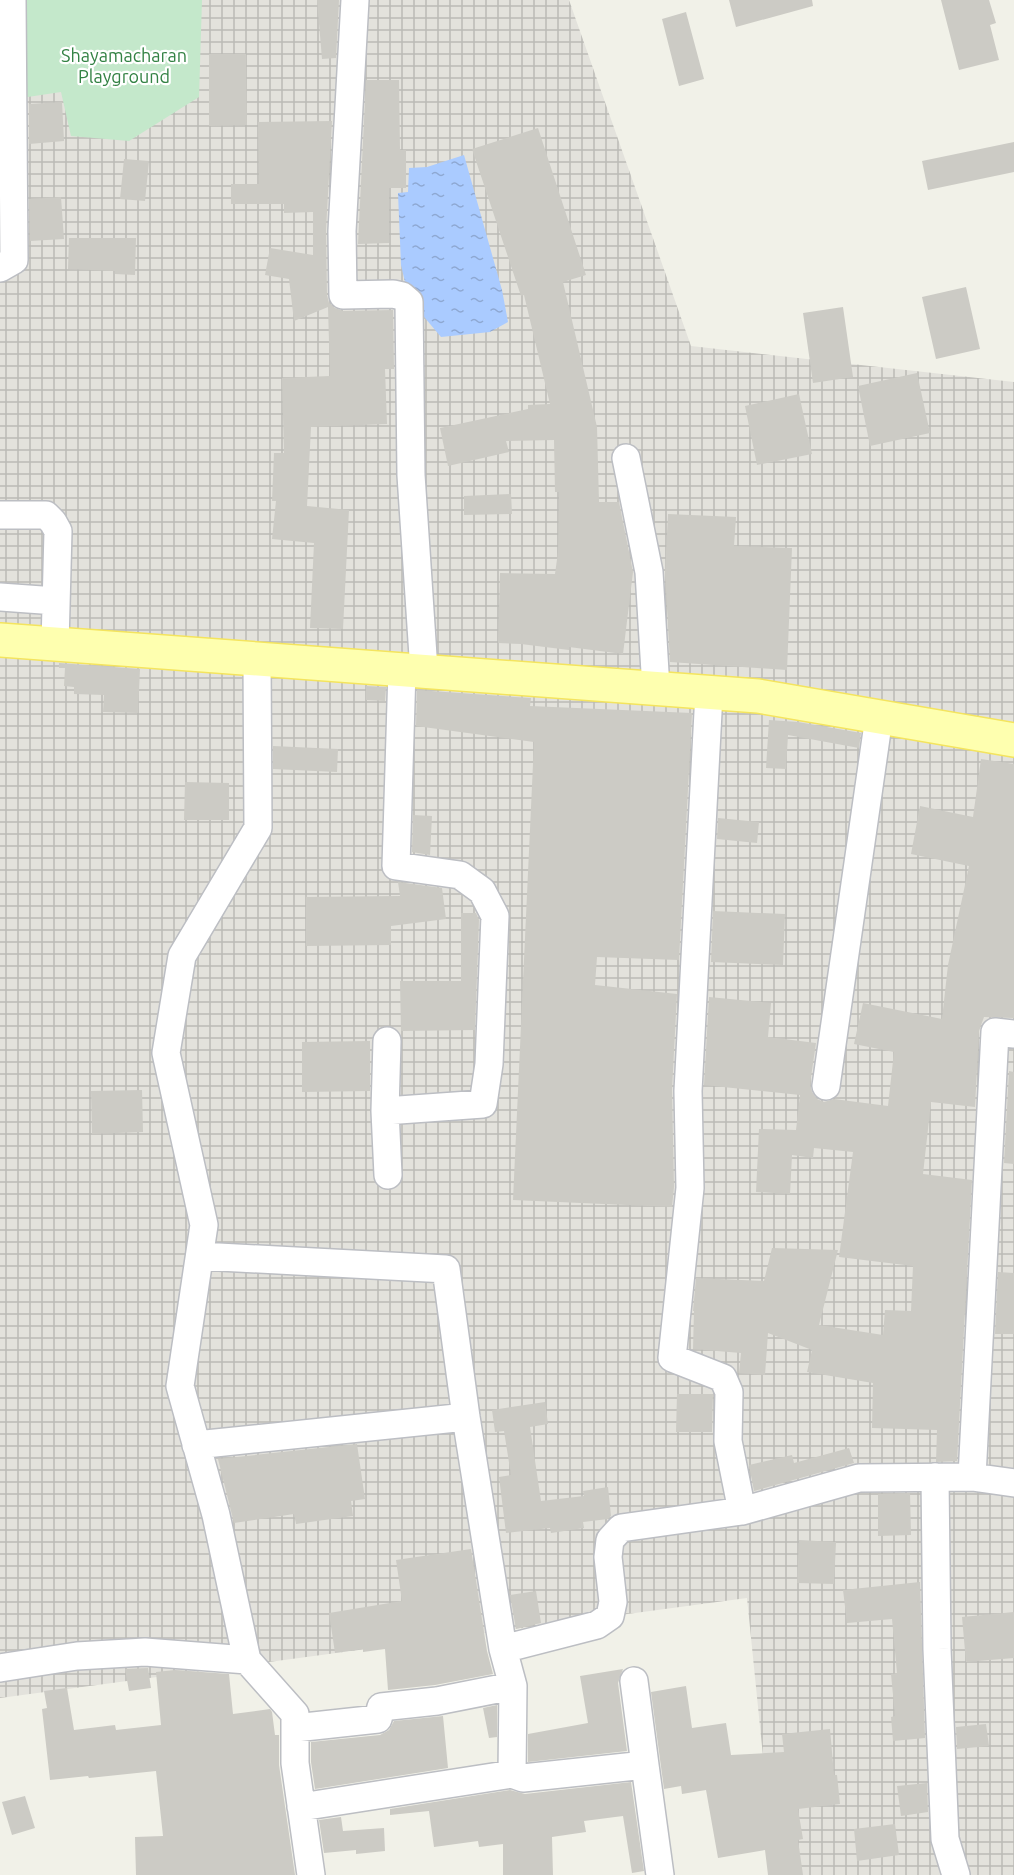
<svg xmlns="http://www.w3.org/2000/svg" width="1014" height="1875" font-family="Ubuntu,sans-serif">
<defs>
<pattern id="industrial-grid" width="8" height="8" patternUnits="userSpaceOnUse" patternTransform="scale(1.5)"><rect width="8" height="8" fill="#e3e2dc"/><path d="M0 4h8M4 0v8" fill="none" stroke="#bbbbb6"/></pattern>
<pattern id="water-ripples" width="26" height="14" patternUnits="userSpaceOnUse" patternTransform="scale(1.5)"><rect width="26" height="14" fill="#aacbff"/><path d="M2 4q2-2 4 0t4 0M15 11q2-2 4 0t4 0" fill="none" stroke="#8ea8d2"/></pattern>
</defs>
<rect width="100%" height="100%" fill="#f1f1e8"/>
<!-- industrial -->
<path fill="url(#industrial-grid)" d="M 0,0 L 569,0 L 691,346 L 1014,382 L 1014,1875 L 775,1875 L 747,1598 L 0,1698 Z"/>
<!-- park -->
<path fill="#c4e8cb" d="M 24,0 L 202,0 L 199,97 L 129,141 L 71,136 L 61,92 L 21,98 Z"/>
<!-- water -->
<path fill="url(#water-ripples)" d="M 464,155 L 502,290 L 508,322 L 490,332 L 441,337 L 409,299 L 401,265 L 398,193 L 408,192 L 409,168 L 427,167 Z"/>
<!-- building -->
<path fill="#cccbc5" d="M 317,0 L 339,0 L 336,58 L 322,59 Z
M 729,0 L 812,0 L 813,6 L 736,27 Z
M 941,0 L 989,0 L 996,23 L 990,25 L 999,60 L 959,70 Z
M 686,12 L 704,79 L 679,86 L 662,19 Z
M 209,54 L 246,54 L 247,125 L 209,126 Z
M 366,80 L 399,80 L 400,150 L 406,150 L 406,188 L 389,188 L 389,243 L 358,244 Z
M 62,102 L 64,141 L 29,144 L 29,104 Z
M 332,121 L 326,230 L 327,295 L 329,303 L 335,308 L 343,311 L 393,310 L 394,369 L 385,369 L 387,424 L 311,427 L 307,506 L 349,510 L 343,629 L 310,628 L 314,543 L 272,539 L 276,501 L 272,501 L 274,453 L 284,453 L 282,378 L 330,376 L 328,307 L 294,321 L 289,279 L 265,275 L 270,248 L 313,255 L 313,212 L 284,213 L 284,204 L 231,204 L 231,184 L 259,184 L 258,122 Z
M 538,128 L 586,275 L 563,282 L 597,427 L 599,502 L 619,502 L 633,572 L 623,654 L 569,647 L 569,650 L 521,644 L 498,643 L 500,573 L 555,574 L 558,552 L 559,492 L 555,492 L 554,440 L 506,441 L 509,452 L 448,466 L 440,428 L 528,409 L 528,405 L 550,404 L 524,295 L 521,296 L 472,149 Z
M 1014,142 L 1014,172 L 928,190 L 922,161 Z
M 124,159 L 149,161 L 145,201 L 120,199 Z
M 61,197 L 64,239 L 30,241 L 29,199 Z
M 69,238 L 136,238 L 135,275 L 115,274 L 115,271 L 68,269 Z
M 966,287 L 980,349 L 936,359 L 922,297 Z
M 843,307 L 853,377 L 813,383 L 803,313 Z
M 917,373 L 930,433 L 870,446 L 858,386 Z
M 799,394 L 812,454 L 757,465 L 745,406 Z
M 511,494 L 512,514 L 464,515 L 464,496 Z
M 668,514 L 736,517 L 734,546 L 792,548 L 787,670 L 670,662 L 665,572 Z
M 59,663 L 140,669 L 138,713 L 103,712 L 104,695 L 74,694 L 74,687 L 64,686 L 65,668 L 59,668 Z
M 366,686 L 386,687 L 385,701 L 366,700 Z
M 417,690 L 531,698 L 530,706 L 692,713 L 679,960 L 597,957 L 595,985 L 677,994 L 672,1090 L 674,1187 L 672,1207 L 513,1200 L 534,742 L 416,726 Z
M 769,720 L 798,722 L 861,733 L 859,748 L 788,735 L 786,769 L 766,768 Z
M 273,746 L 338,749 L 337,772 L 273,769 Z
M 981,759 L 1014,764 L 1014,1018 L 984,1017 L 979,1031 L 975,1107 L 931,1102 L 923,1174 L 972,1180 L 957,1461 L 936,1462 L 937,1430 L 872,1428 L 873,1383 L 807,1372 L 812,1350 L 768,1333 L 765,1375 L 739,1373 L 741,1353 L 693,1349 L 694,1311 L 693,1311 L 696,1278 L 764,1281 L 772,1248 L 838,1250 L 819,1325 L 883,1335 L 885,1310 L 911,1311 L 913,1266 L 839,1257 L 853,1152 L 814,1148 L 813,1158 L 792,1155 L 790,1194 L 756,1192 L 759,1129 L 796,1130 L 800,1095 L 704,1085 L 709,997 L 771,1003 L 768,1037 L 816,1043 L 810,1084 L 812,1092 L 817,1099 L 824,1102 L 834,1099 L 888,1106 L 894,1052 L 854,1044 L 863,1003 L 942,1019 L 948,965 L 969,866 L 911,854 L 920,806 L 973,817 Z
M 185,782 L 229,783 L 229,820 L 184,820 Z
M 413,815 L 432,816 L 430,855 L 412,852 Z
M 718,818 L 759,822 L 757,843 L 717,839 Z
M 398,882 L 442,888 L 446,919 L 391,926 L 391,945 L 306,946 L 306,897 L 400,896 Z
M 713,911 L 785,914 L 783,965 L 711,962 Z
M 461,913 L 476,913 L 479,920 L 475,1030 L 401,1031 L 400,981 L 461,981 Z
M 370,1041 L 370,1091 L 302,1092 L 302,1042 Z
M 1009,1071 L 1014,1072 L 1014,1164 L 1004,1163 Z
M 142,1090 L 143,1132 L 92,1134 L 91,1091 Z
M 998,1272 L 1014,1273 L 1014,1334 L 995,1334 Z
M 677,1394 L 713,1394 L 712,1432 L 676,1432 Z
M 545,1402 L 548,1424 L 530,1427 L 541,1501 L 584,1496 L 583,1491 L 608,1487 L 611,1516 L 608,1519 L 583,1522 L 584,1528 L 551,1533 L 550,1528 L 506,1533 L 499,1477 L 511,1475 L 504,1431 L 495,1432 L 492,1410 Z
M 357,1444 L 365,1499 L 351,1501 L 353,1516 L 296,1524 L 294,1514 L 234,1523 L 218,1459 Z
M 849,1448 L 854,1463 L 754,1491 L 749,1465 L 792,1455 L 794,1463 Z
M 910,1493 L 911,1535 L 878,1536 L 878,1494 Z
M 799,1540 L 836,1542 L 834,1584 L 797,1583 Z
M 471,1549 L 487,1651 L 493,1674 L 435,1685 L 388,1690 L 385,1649 L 363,1652 L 363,1649 L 335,1653 L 329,1613 L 402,1601 L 396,1560 Z
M 920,1582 L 925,1738 L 893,1741 L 891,1717 L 895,1716 L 891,1674 L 897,1673 L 892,1619 L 847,1623 L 843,1590 Z
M 536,1591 L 541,1623 L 516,1629 L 510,1595 Z
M 1014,1612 L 1014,1658 L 966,1662 L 962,1617 Z
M 148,1668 L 151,1688 L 129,1691 L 125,1669 Z
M 623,1669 L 618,1683 L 627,1751 L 528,1762 L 528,1734 L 588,1723 L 580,1676 Z
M 175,1670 L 229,1674 L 233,1714 L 270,1709 L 272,1712 L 275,1735 L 279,1735 L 279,1765 L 295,1875 L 136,1875 L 135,1837 L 163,1836 L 156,1771 L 89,1778 L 88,1776 L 50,1780 L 42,1709 L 47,1708 L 44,1691 L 67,1688 L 74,1730 L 115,1725 L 116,1730 L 161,1725 L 156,1672 Z
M 686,1686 L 692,1728 L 726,1723 L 731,1755 L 784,1752 L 782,1734 L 830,1729 L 834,1775 L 837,1775 L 840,1804 L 798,1809 L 803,1839 L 798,1840 L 803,1875 L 768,1875 L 765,1850 L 718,1858 L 706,1790 L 682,1794 L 681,1786 L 664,1789 L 651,1692 Z
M 497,1705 L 497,1737 L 489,1738 L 483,1708 Z
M 443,1716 L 448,1768 L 315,1789 L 311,1762 L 311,1742 L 380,1735 L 389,1730 L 394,1721 Z
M 986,1724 L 989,1746 L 957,1749 L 956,1727 Z
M 631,1782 L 644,1871 L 632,1873 L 623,1816 L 584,1821 L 586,1832 L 552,1837 L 553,1875 L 503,1875 L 503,1844 L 479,1847 L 478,1841 L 434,1847 L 429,1811 L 390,1815 L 390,1809 L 510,1790 L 525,1794 Z
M 927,1783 L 928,1812 L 901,1816 L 897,1786 Z
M 25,1796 L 35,1828 L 12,1835 L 2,1802 Z
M 341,1817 L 343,1831 L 384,1828 L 385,1851 L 356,1854 L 356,1850 L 324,1853 L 319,1820 Z
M 895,1824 L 899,1855 L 857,1861 L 854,1829 Z"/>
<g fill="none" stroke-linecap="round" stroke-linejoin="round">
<defs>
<path id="minor" d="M 355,0 L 342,231 L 343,295 L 393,294 L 402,296 L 409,302 L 411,475 L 424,671
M 0,268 L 14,260 L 12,0
M 626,458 L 649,572 L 656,689
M 0,515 L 46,515 L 53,522 L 58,531 L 55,644
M 0,597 L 56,601
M 257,659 L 258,828 L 182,956 L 166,1053 L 204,1225 L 180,1386 L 216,1515 L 247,1660 L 295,1714 L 295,1763 L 311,1875
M 709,693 L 688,1091 L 690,1188 L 672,1358 L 723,1378 L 729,1392 L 728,1441 L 742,1511
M 826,1086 L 879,717
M 385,1111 L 387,1041
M 388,1175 L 385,1111 L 483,1104 L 489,1064 L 495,916 L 482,891 L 460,875 L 396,866 L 402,670
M 200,1256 L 446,1269 L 466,1417 L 503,1649 L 513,1686 L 512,1774
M 196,1445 L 466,1417
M 935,1477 L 937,1649 L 945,1839 L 956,1875
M 972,1477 L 995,1032 L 1014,1034
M 503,1649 L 597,1625 L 610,1616 L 613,1602 L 608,1557 L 610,1540 L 621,1528 L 742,1511 L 859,1478 L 972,1477 L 1014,1483
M 0,1668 L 77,1656 L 145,1652 L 247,1660
M 634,1681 L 645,1765
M 295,1728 L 378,1719 L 381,1707 L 437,1701 L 513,1686
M 301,1807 L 512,1774 L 523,1778 L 645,1765 L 660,1875"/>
<path id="major" d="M 0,640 L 758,696 L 1014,740"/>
</defs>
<!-- minor casing -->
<use href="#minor" stroke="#bcbec3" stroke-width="30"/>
<!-- major casing -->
<use href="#major" stroke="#f4e45e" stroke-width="36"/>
<!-- minor -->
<use href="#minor" stroke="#fff" stroke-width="27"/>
<!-- major -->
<use href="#major" stroke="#feffaf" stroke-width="33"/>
</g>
<g text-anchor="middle" stroke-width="4.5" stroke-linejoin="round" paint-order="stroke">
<!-- park labels -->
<g font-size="18" fill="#338244" stroke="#fff">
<text x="124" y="62">Shayamacharan<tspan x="124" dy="21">Playground</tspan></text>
</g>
</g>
</svg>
